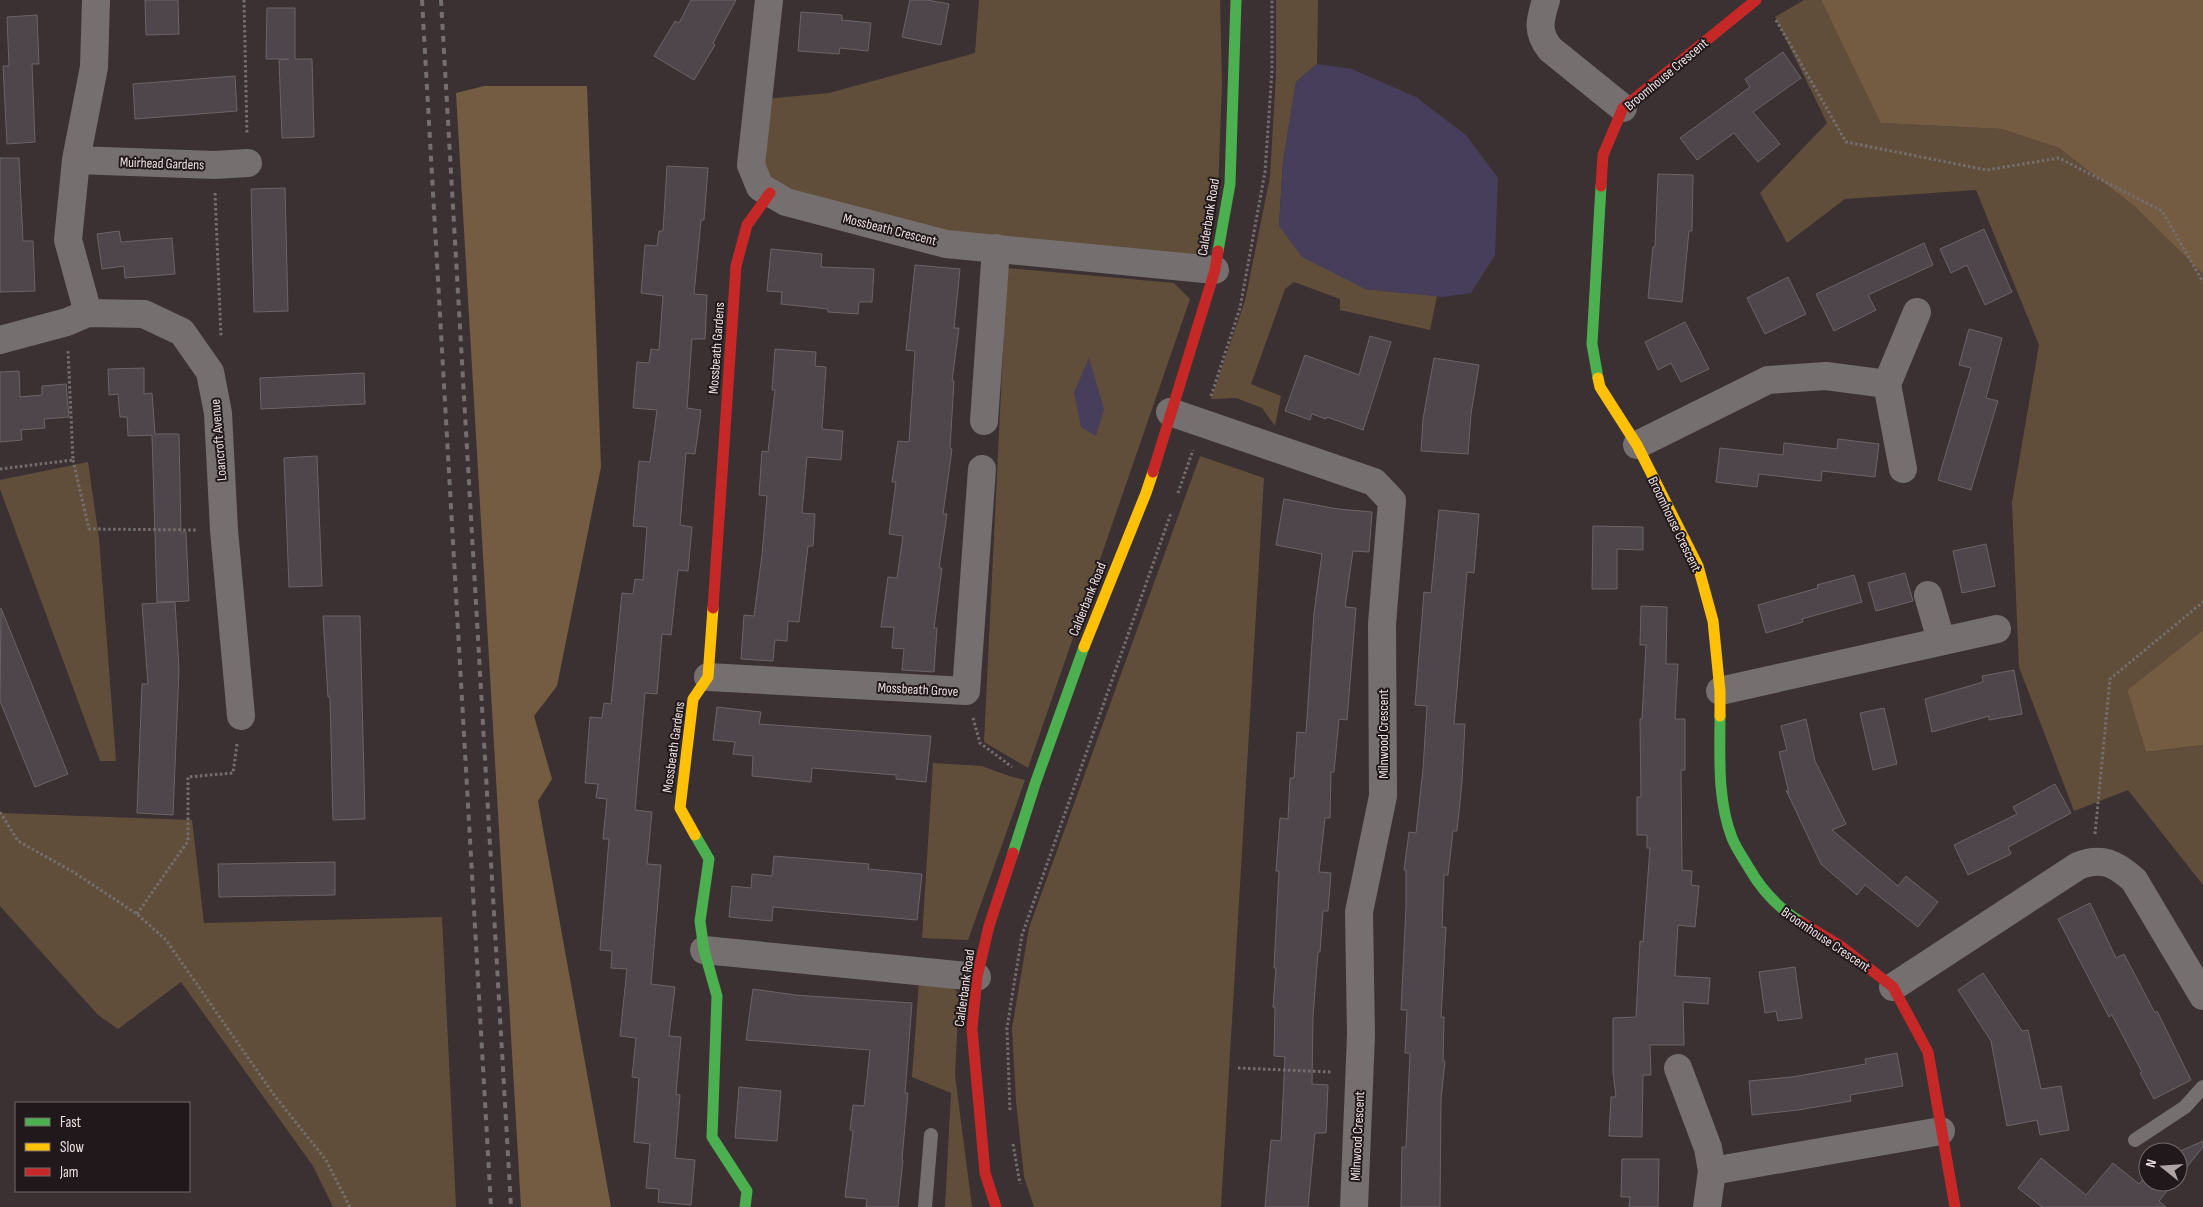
<svg xmlns="http://www.w3.org/2000/svg" width="2203" height="1207" font-family="'Sofia Sans Condensed',sans-serif">
<rect width="100%" height="100%" fill="#3b3133"/>
<!-- green -->
<path fill="#614e3a" d="M 979,0 L 1220,0 L 1222,84 L 1218,191 L 1204,257 L 942,237 L 787,195 L 763,178 L 764,99 L 829,93 L 975,53 Z
M 1276,0 L 1318,0 L 1317,64 L 1296,82 L 1283,162 L 1279,226 L 1365,289 L 1437,296 L 1430,330 L 1340,310 L 1340,299 L 1294,282 L 1285,289 L 1251,384 L 1281,396 L 1275,426 L 1262,408 L 1236,398 L 1211,399 L 1245,301 L 1270,177 L 1276,75 Z
M 1804,0 L 1821,0 L 1882,123 L 2002,129 L 2059,148 L 2135,207 L 2203,274 L 2203,630 L 2127,690 L 2146,752 L 2203,745 L 2203,885 L 2128,790 L 2074,811 L 2019,667 L 2012,502 L 2039,345 L 1976,190 L 1845,199 L 1787,243 L 1760,193 L 1827,123 L 1775,17 Z
M 1007,268 L 1174,283 L 1190,299 L 1028,768 L 984,742 Z
M 1200,456 L 1264,478 L 1221,1207 L 1034,1207 L 1024,1177 L 1016,1101 L 1012,1028 L 1029,928 Z
M 88,462 L 99,538 L 116,761 L 100,761 L 0,489 L 0,480 Z
M 933,763 L 982,766 L 1009,776 L 1025,780 L 968,940 L 922,938 Z
M 0,813 L 192,820 L 204,923 L 442,917 L 456,1207 L 333,1207 L 313,1166 L 181,982 L 118,1029 L 98,1015 L 0,906 Z
M 919,982 L 950,985 L 959,993 L 955,1075 L 972,1207 L 945,1207 L 951,1093 L 912,1077 Z"/>
<!-- forest -->
<path fill="#745c43" d="M 1821,0 L 2203,0 L 2203,274 L 2135,207 L 2059,148 L 2002,129 L 1881,123 Z
M 484,86 L 587,86 L 601,467 L 557,686 L 534,716 L 552,779 L 538,801 L 611,1207 L 521,1207 L 456,93 Z
M 2203,630 L 2203,745 L 2146,752 L 2127,690 Z"/>
<!-- water -->
<path fill="#463e5b" d="M 1317,64 L 1352,69 L 1416,97 L 1466,135 L 1498,178 L 1495,255 L 1471,293 L 1443,297 L 1365,289 L 1302,257 L 1279,226 L 1283,162 L 1296,82 Z
M 1089,358 L 1104,409 L 1096,436 L 1081,427 L 1074,392 Z"/>
<!-- building -->
<path fill="#4e464a" stroke="#6b6467" d="M 145,0 L 178,0 L 179,34 L 146,35 Z
M 691,0 L 736,0 L 713,43 L 715,45 L 694,80 L 654,56 L 675,21 L 679,23 Z
M 910,0 L 927,0 L 949,4 L 941,45 L 902,37 Z
M 267,8 L 295,8 L 295,59 L 312,59 L 314,137 L 282,138 L 279,60 L 289,59 L 266,59 Z
M 801,12 L 842,15 L 842,20 L 871,23 L 868,51 L 840,48 L 839,54 L 798,51 Z
M 37,15 L 39,64 L 32,64 L 35,142 L 7,144 L 3,66 L 9,66 L 7,17 Z
M 1783,52 L 1801,78 L 1753,112 L 1780,144 L 1758,162 L 1734,133 L 1697,160 L 1680,138 L 1750,87 L 1745,79 Z
M 235,76 L 237,111 L 135,119 L 133,84 Z
M 0,158 L 19,158 L 23,241 L 33,241 L 35,291 L 0,292 Z
M 667,166 L 708,168 L 704,220 L 701,220 L 694,294 L 707,295 L 705,339 L 692,339 L 687,408 L 701,410 L 695,454 L 686,453 L 680,525 L 692,527 L 688,571 L 678,570 L 671,635 L 662,634 L 657,694 L 645,693 L 635,810 L 652,812 L 647,864 L 661,865 L 651,984 L 675,987 L 669,1036 L 681,1037 L 676,1094 L 680,1095 L 675,1158 L 695,1160 L 691,1205 L 658,1202 L 659,1189 L 646,1188 L 650,1144 L 634,1142 L 639,1078 L 632,1077 L 636,1038 L 620,1036 L 627,969 L 611,968 L 612,951 L 600,950 L 609,839 L 603,839 L 607,799 L 596,798 L 598,784 L 585,783 L 590,717 L 602,718 L 604,703 L 611,704 L 622,593 L 633,594 L 635,579 L 643,580 L 647,527 L 633,526 L 639,461 L 650,462 L 657,410 L 633,408 L 637,362 L 649,363 L 651,349 L 659,350 L 663,296 L 641,293 L 645,245 L 657,246 L 659,231 L 663,231 Z
M 1658,174 L 1693,175 L 1692,231 L 1689,231 L 1682,302 L 1648,298 L 1653,247 L 1655,247 Z
M 285,188 L 288,311 L 254,312 L 251,189 Z
M 1984,229 L 2012,292 L 1985,305 L 1967,265 L 1951,273 L 1940,249 Z
M 119,231 L 121,242 L 172,238 L 175,274 L 125,278 L 124,266 L 102,269 L 97,234 Z
M 1924,243 L 1933,265 L 1868,295 L 1876,310 L 1834,331 L 1816,294 Z
M 771,249 L 822,254 L 821,267 L 874,269 L 872,302 L 859,302 L 858,314 L 828,312 L 828,309 L 781,304 L 782,292 L 767,291 Z
M 915,265 L 960,269 L 954,328 L 959,328 L 952,381 L 954,381 L 950,448 L 952,449 L 943,514 L 947,514 L 939,568 L 942,568 L 934,628 L 937,628 L 934,672 L 902,670 L 904,649 L 892,648 L 894,627 L 881,627 L 888,577 L 897,578 L 903,536 L 889,534 L 896,482 L 892,482 L 898,441 L 909,442 L 915,351 L 906,350 Z
M 1788,277 L 1806,314 L 1765,334 L 1747,298 Z
M 1685,322 L 1709,369 L 1681,382 L 1671,363 L 1658,370 L 1645,342 Z
M 1969,329 L 2002,338 L 1986,398 L 1998,401 L 1971,490 L 1938,480 L 1971,368 L 1959,365 Z
M 1370,336 L 1391,342 L 1363,430 L 1327,417 L 1326,419 L 1312,414 L 1310,420 L 1285,411 L 1305,355 L 1359,375 Z
M 775,349 L 816,352 L 815,366 L 826,367 L 822,429 L 843,431 L 841,460 L 807,457 L 802,513 L 815,514 L 813,546 L 808,546 L 799,622 L 788,621 L 787,641 L 775,640 L 773,661 L 741,659 L 744,615 L 754,616 L 762,555 L 767,496 L 759,495 L 762,451 L 768,452 L 775,390 L 772,390 Z
M 1434,358 L 1479,365 L 1471,414 L 1468,454 L 1421,451 L 1423,419 Z
M 144,368 L 144,394 L 152,393 L 155,434 L 179,434 L 181,532 L 186,532 L 189,601 L 157,602 L 152,435 L 128,436 L 127,417 L 120,417 L 118,394 L 109,395 L 108,369 Z
M 19,371 L 20,397 L 42,395 L 42,386 L 66,384 L 69,417 L 44,419 L 45,428 L 21,430 L 22,440 L 0,442 L 0,372 Z
M 364,373 L 365,404 L 261,409 L 260,378 Z
M 1838,439 L 1879,444 L 1875,477 L 1822,471 L 1821,481 L 1759,474 L 1757,487 L 1716,482 L 1720,448 L 1783,455 L 1784,443 L 1837,449 Z
M 317,456 L 322,586 L 289,587 L 284,458 Z
M 1284,499 L 1338,509 L 1372,512 L 1369,552 L 1353,551 L 1345,607 L 1356,608 L 1347,720 L 1339,719 L 1334,772 L 1331,772 L 1330,818 L 1325,818 L 1319,872 L 1331,873 L 1328,911 L 1323,911 L 1320,952 L 1318,952 L 1313,1016 L 1312,1084 L 1328,1085 L 1326,1133 L 1315,1133 L 1308,1207 L 1265,1207 L 1271,1140 L 1281,1141 L 1285,1057 L 1274,1056 L 1275,1007 L 1273,1007 L 1276,968 L 1274,968 L 1279,871 L 1276,871 L 1280,818 L 1288,819 L 1290,778 L 1294,778 L 1297,732 L 1306,733 L 1314,613 L 1322,554 L 1276,545 Z
M 1439,510 L 1479,514 L 1474,573 L 1467,572 L 1454,724 L 1465,724 L 1462,782 L 1457,831 L 1453,831 L 1448,875 L 1444,875 L 1442,927 L 1446,927 L 1441,1017 L 1444,1017 L 1443,1061 L 1445,1061 L 1441,1099 L 1440,1207 L 1401,1207 L 1402,1147 L 1406,1147 L 1410,1053 L 1405,1053 L 1407,1010 L 1401,1010 L 1406,907 L 1406,870 L 1404,870 L 1409,832 L 1416,833 L 1423,769 L 1427,706 L 1415,705 L 1424,592 L 1431,593 Z
M 1593,526 L 1643,527 L 1643,550 L 1617,549 L 1617,589 L 1592,589 Z
M 1986,544 L 1995,586 L 1962,593 L 1953,551 Z
M 1905,573 L 1913,601 L 1876,611 L 1868,583 Z
M 1854,575 L 1862,602 L 1802,619 L 1803,622 L 1766,633 L 1758,605 L 1818,588 L 1817,585 Z
M 175,602 L 179,669 L 173,815 L 137,813 L 142,684 L 148,684 L 142,604 Z
M 1641,606 L 1667,607 L 1666,664 L 1678,664 L 1675,719 L 1685,719 L 1685,770 L 1681,770 L 1682,870 L 1692,871 L 1691,885 L 1699,886 L 1695,927 L 1678,925 L 1675,976 L 1710,978 L 1708,1004 L 1683,1002 L 1684,1045 L 1650,1045 L 1651,1075 L 1643,1075 L 1642,1137 L 1609,1136 L 1611,1097 L 1616,1097 L 1613,1072 L 1613,1018 L 1636,1017 L 1640,941 L 1643,942 L 1650,848 L 1647,848 L 1647,835 L 1637,835 L 1637,797 L 1641,797 L 1640,719 L 1642,719 L 1646,645 L 1640,645 Z
M 1,608 L 68,774 L 35,787 L 0,701 Z
M 323,616 L 360,616 L 365,819 L 333,820 L 330,697 L 328,697 Z
M 2014,670 L 2022,714 L 1989,720 L 1989,716 L 1932,732 L 1925,699 L 1983,682 L 1982,676 Z
M 717,707 L 761,712 L 759,724 L 931,736 L 926,782 L 896,779 L 896,775 L 812,768 L 811,782 L 752,776 L 753,756 L 733,754 L 735,742 L 713,740 Z
M 1884,708 L 1897,764 L 1873,770 L 1860,713 Z
M 1806,719 L 1815,761 L 1846,824 L 1832,830 L 1898,886 L 1906,876 L 1938,902 L 1918,927 L 1865,885 L 1857,895 L 1821,864 L 1786,790 L 1789,793 L 1779,752 L 1787,750 L 1781,726 Z
M 2055,784 L 2071,813 L 2008,847 L 2011,854 L 1968,875 L 1954,845 L 2017,814 L 2013,807 Z
M 774,856 L 869,864 L 868,869 L 922,874 L 917,920 L 773,907 L 772,921 L 729,917 L 732,886 L 751,888 L 752,874 L 772,876 Z
M 335,862 L 335,895 L 219,897 L 218,864 Z
M 2090,903 L 2116,958 L 2124,954 L 2155,1013 L 2157,1011 L 2191,1080 L 2154,1099 L 2140,1073 L 2142,1072 L 2112,1015 L 2109,1017 L 2058,919 Z
M 1795,967 L 1802,1018 L 1778,1021 L 1776,1011 L 1765,1013 L 1759,972 Z
M 1983,973 L 2022,1031 L 2028,1030 L 2041,1089 L 2061,1086 L 2069,1130 L 2040,1135 L 2037,1120 L 2007,1126 L 1991,1041 L 1958,990 Z
M 753,989 L 795,995 L 912,1003 L 905,1093 L 908,1093 L 902,1159 L 903,1160 L 898,1207 L 866,1207 L 867,1199 L 845,1197 L 853,1131 L 850,1130 L 853,1105 L 864,1106 L 870,1050 L 746,1040 Z
M 1897,1053 L 1903,1086 L 1850,1095 L 1851,1101 L 1798,1110 L 1752,1115 L 1749,1081 L 1792,1077 L 1866,1064 L 1865,1059 Z
M 739,1087 L 781,1091 L 777,1141 L 735,1138 Z
M 2203,1141 L 2203,1147 L 2178,1178 L 2178,1152 Z
M 2041,1158 L 2086,1195 L 2113,1163 L 2139,1184 L 2148,1173 L 2148,1182 L 2174,1182 L 2159,1201 L 2166,1207 L 2042,1207 L 2018,1188 Z
M 1622,1159 L 1659,1159 L 1658,1207 L 1629,1207 L 1630,1197 L 1621,1197 Z"/>
<g fill="none" stroke-linecap="round" stroke-linejoin="round">
<!-- path -->
<path stroke="#746e6e" stroke-width="3" stroke-dasharray="2.5 2.5" stroke-linecap="butt" d="M 244,0 L 247,135
M 1776,20 L 1846,142 L 1987,170 L 2059,158 L 2162,211 L 2203,282
M 215,193 L 221,337
M 1211,396 L 1240,308 L 1265,172 L 1272,71 L 1272,0
M 73,460 L 89,529 L 196,530
M 0,469 L 73,460 L 68,350
M 1178,493 L 1193,450
M 973,718 L 980,743 L 1012,767
M 0,812 L 18,841 L 75,873 L 137,914 L 166,940 L 274,1095 L 326,1160 L 350,1207
M 2095,834 L 2110,679 L 2203,602
M 137,914 L 188,841 L 188,777 L 233,773 L 237,744
M 1238,1068 L 1331,1072
M 1010,1110 L 1007,1028 L 1022,935 L 1171,513
M 1013,1144 L 1020,1184"/>
<!-- lane -->
<path stroke="#75706f" stroke-width="14" d="M 2135,1140 L 2185,1107 L 2203,1087
M 925,1207 L 931,1135"/>
<!-- street -->
<path stroke="#75706f" stroke-width="28" d="M 769,0 L 751,165 L 760,187 L 786,202 L 946,244 L 1215,270
M 1546,0 C 1540,20 1536,31 1550,49 L 1623,108
M 76,160 L 214,165 L 248,163
M 88,313 L 68,240 L 76,160 L 94,67 L 96,0
M 0,340 L 67,322 L 88,313 L 144,314 L 182,332 L 210,372 L 218,413 L 224,530 L 241,716
M 1170,412 L 1374,482 L 1392,501 L 1382,624 L 1383,796 L 1359,912 L 1361,1035 L 1354,1207
M 984,421 L 996,248
M 1637,445 L 1768,380 L 1826,376 L 1887,384
M 1903,469 L 1887,384 L 1917,312
M 1928,595 L 1941,640
M 708,677 L 966,691 L 982,469
M 1720,691 L 1997,629
M 704,950 L 977,977
M 1893,987 L 2078,866 C 2102,856 2116,864 2134,880 L 2203,996
M 1678,1068 L 1708,1148 L 1712,1171 L 1707,1207
M 1712,1171 L 1941,1131"/>
<!-- fast -->
<path stroke="#4caf50" stroke-width="11" d="M 1218,251 L 1230,184 L 1236,0
M 1598,378 L 1592,344 L 1601,186
M 1720,716 C 1720,756 1717,799 1732,838 C 1736,848 1743,858 1749,868 C 1762,891 1778,908 1801,922
M 695,835 L 709,859 L 700,921 L 704,950 L 717,996 L 712,1137 L 747,1191 L 745,1207
M 1013,853 L 1035,784 L 1084,647"/>
<!-- slow -->
<path stroke="#ffc107" stroke-width="11" d="M 1598,378 L 1600,387 L 1637,445 L 1698,566 L 1713,621 L 1720,691 L 1720,716
M 1084,647 L 1146,493 L 1153,472
M 695,835 L 680,808 L 693,699 L 708,677 L 713,608"/>
<!-- jam -->
<path stroke="#c62828" stroke-width="11" d="M 1601,186 L 1603,155 L 1623,108 L 1756,0
M 1153,472 L 1215,270 L 1218,251
M 713,608 L 736,266 L 747,225 L 770,193
M 1801,922 L 1842,947 L 1893,987 L 1928,1052 L 1955,1207
M 996,1207 L 985,1173 L 972,1029 L 977,977 L 989,926 L 1013,853"/>
<!-- rail -->
<path stroke="#746e6f" stroke-width="4" stroke-dasharray="6 6" stroke-linecap="butt" d="M 422,0 L 491,1207
M 441,0 L 511,1207"/>
</g>
<g text-anchor="middle" stroke-width="4" stroke-linejoin="round" paint-order="stroke">
<!-- street labels -->
<g font-size="14" fill="#ede0e3" stroke="#20181a">
<text transform="translate(1666 74) rotate(-40)" y="5">Broomhouse Crescent</text>
<text transform="translate(162 163) rotate(2)" y="5">Muirhead Gardens</text>
<text transform="translate(1208 217) rotate(-81)" y="5">Calderbank Road</text>
<text transform="translate(890 229) rotate(14)" y="5">Mossbeath Crescent</text>
<text transform="translate(716 348) rotate(-86)" y="5">Mossbeath Gardens</text>
<text transform="translate(218 440) rotate(-95)" y="5">Loancroft Avenue</text>
<text transform="translate(1675 524) rotate(64)" y="5">Broomhouse Crescent</text>
<text transform="translate(1087 599) rotate(-68)" y="5">Calderbank Road</text>
<text transform="translate(918 689) rotate(3)" y="5">Mossbeath Grove</text>
<text transform="translate(1383 734) rotate(-90)" y="5">Milnwood Crescent</text>
<text transform="translate(673 747) rotate(-82)" y="5">Mossbeath Gardens</text>
<text transform="translate(1826 939) rotate(34)" y="5">Broomhouse Crescent</text>
<text transform="translate(964 988) rotate(-82)" y="5">Calderbank Road</text>
<text transform="translate(1357 1136) rotate(-87)" y="5">Milnwood Crescent</text>
</g>
</g>
<!-- legend -->
<rect x="15" y="1102" width="175" height="90" fill="#20181a" stroke="#72686a"/>
<rect x="25" y="1118" width="25" height="8" fill="#4caf50" stroke="#72686a"/>
<text x="60" y="1127" font-size="15" fill="#ede0e3">Fast</text>
<rect x="25" y="1143" width="25" height="8" fill="#ffc107" stroke="#72686a"/>
<text x="60" y="1152" font-size="15" fill="#ede0e3">Slow</text>
<rect x="25" y="1168" width="25" height="8" fill="#c62828" stroke="#72686a"/>
<text x="60" y="1177" font-size="15" fill="#ede0e3">Jam</text>
<!-- north arrow -->
<g transform="translate(2163 1167) rotate(287)"><circle r="24" fill="#20181a" stroke="#72686a"/>
<path d="M0-4L9 19L0 12L-9 19Z" fill="#afa3a5"/>
<text y="-8" font-size="14" font-weight="bold" text-anchor="middle" fill="#ede0e3">N</text>
</g>
</svg>
